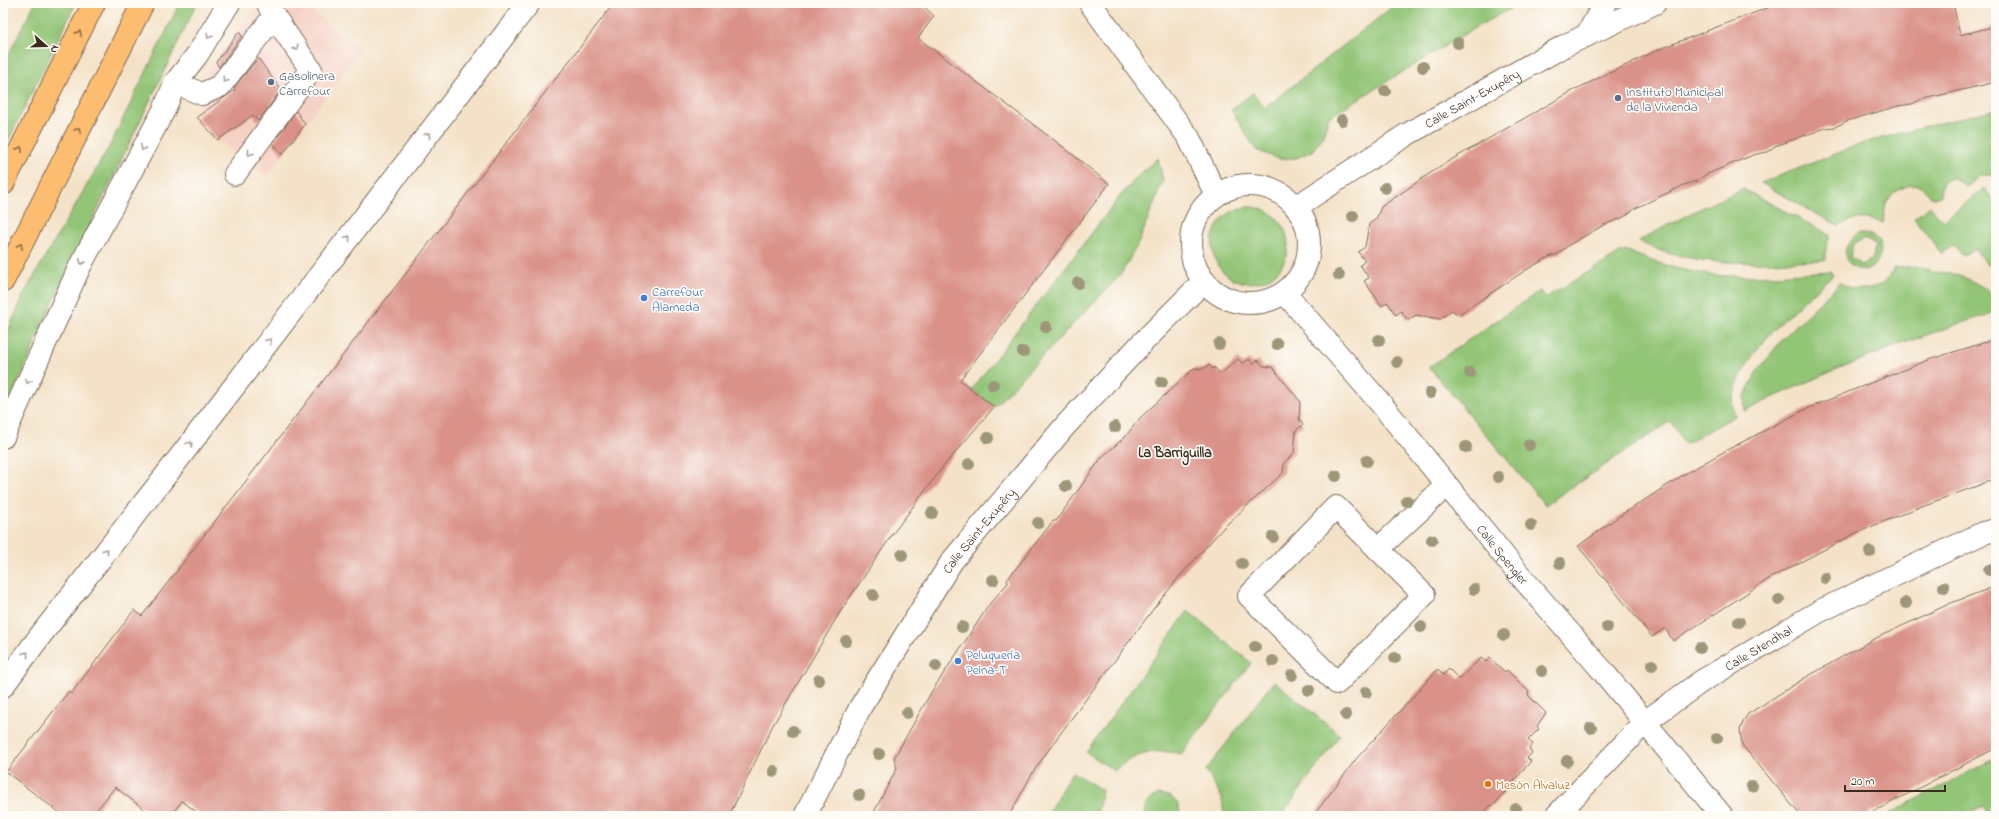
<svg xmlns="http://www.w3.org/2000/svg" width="1999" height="819" font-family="'Indie Flower',sans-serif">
<rect width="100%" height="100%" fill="#fdfcf7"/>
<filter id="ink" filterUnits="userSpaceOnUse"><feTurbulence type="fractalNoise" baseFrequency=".025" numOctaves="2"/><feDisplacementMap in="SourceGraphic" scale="8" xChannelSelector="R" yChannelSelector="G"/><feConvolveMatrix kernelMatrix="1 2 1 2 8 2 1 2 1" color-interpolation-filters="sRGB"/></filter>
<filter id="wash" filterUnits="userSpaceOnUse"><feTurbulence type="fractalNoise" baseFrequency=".012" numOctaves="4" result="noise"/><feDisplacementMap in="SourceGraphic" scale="16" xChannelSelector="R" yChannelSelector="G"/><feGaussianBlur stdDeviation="0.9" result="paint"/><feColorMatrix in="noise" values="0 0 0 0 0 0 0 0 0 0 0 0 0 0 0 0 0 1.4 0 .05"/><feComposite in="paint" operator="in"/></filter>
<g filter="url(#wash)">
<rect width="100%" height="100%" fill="#f4e2c8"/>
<!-- built -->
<path fill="#f6d1c5" d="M 278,3 L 301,3 L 361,49 L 267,176 L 194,122 L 210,70 L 252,13 Z"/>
<!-- green -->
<path fill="#92c576" stroke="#66784a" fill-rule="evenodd" d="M 35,3 L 76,3 L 3,151 L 3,65 Z
M 180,3 L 197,3 L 51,306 L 3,418 L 3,342 L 26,290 L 109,147 Z
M 1397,3 L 1521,3 L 1471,30 L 1329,117 L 1322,138 L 1312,151 L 1296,158 L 1279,159 L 1256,150 L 1231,110 L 1253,93 L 1265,108 Z
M 1996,109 L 1996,178 L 1992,175 L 1980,175 L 1967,187 L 1953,177 L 1944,180 L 1941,188 L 1941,196 L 1932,198 L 1921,186 L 1909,185 L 1893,193 L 1886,203 L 1883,223 C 1866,217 1854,217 1838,226 L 1761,183 L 1866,142 Z
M 1158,158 L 1163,180 L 1139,242 L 1121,274 L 994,407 L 972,389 L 1121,195 L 1140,174 Z
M 1984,188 L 1996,203 L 1996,259 L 1988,266 L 1974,248 L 1963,256 L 1954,245 L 1942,254 L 1914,218 L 1930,206 L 1943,221 Z
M 1743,189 L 1830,235 L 1826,246 L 1826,260 C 1764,261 1695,271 1638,241 L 1695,211 Z
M1212 245a38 38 0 1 1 76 0a38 38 0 1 1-76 0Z
M 1858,234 C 1900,231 1876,287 1851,265 C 1839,255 1847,241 1858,234 ZM 1865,238 L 1875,246 L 1873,259 L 1861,265 L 1850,257 L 1853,244 Z
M 1625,250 C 1656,264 1694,275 1728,276 C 1762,277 1796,273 1830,271 L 1833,275 C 1797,307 1744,349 1733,398 C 1731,403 1734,411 1735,416 L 1685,444 L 1671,421 L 1545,505 L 1429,367 L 1540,291 L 1545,298 Z
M 1917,266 L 1933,272 L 1950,273 L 1968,279 L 1986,289 L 1996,298 L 1996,312 C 1909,339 1826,371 1745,411 L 1744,398 L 1756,373 L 1784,337 L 1840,283 C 1858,294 1886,290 1894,268 Z
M 1188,611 L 1251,663 L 1182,754 C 1156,748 1135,753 1114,771 L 1086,752 Z
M 1274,681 L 1340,735 L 1281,816 L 1224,816 L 1222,798 L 1206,770 Z
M 1996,758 L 1996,814 L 1989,816 L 1983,806 L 1963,816 L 1885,816 Z
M 1072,772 L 1102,790 L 1097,816 L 1046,816 Z
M 1159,794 C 1173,796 1180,801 1180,816 L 1144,816 C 1144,804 1148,799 1159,794 Z"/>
<g id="blocks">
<!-- building -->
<path fill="#da9288" d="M 614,3 L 920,3 L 934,16 L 918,38 L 1062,146 L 1109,184 L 960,380 L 994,407 L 942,468 L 894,532 L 840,612 L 773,725 L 729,816 L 202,816 L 182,801 L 170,816 L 153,816 L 115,787 L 92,816 L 64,816 L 6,772 L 69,691 L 71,694 L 134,610 L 142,616 Z
M 1780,3 L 1953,3 L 1960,35 L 1996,26 L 1996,82 L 1920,100 L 1912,104 L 1898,106 L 1847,121 L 1835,127 L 1826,128 L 1775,146 L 1767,152 L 1753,155 L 1705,175 L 1697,181 L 1684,185 L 1634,209 L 1624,217 L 1604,225 L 1569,245 L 1558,254 L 1549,257 L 1526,270 L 1458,315 L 1452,310 L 1440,319 L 1416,315 L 1408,320 L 1401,311 L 1396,315 L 1387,302 L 1382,306 L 1364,281 L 1369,278 L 1360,265 L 1365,261 L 1358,252 L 1365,247 L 1369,224 L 1376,219 L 1381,207 L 1442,165 L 1576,89 L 1662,48 Z
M 239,32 L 242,36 L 219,67 L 216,62 Z
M 258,58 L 281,90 L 258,121 L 253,115 L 218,140 L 197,117 L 235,90 L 234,88 Z
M 296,111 L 305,124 L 282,155 L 273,143 Z
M 1996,339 L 1996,479 L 1922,506 L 1856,533 L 1772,577 L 1673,641 L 1665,628 L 1652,637 L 1578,546 L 1618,517 L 1688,472 L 1727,450 L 1808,408 L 1931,359 Z
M 1238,359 L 1243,364 L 1249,359 L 1253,364 L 1258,360 L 1263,366 L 1272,367 L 1300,401 L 1299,419 L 1303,425 L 1296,430 L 1294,453 L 1284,463 L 1283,473 L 1224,527 L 1180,576 L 1154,608 L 1057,738 L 1033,772 L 1009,816 L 872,816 L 897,768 L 894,758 L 932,691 L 991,602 L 1008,583 L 1007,580 L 1053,521 L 1056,521 L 1102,457 L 1125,437 L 1140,418 L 1194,368 L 1203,369 L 1209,365 L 1213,369 L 1214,367 L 1221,374 Z
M 1996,586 L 1996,748 L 1865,816 L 1801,816 L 1742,745 L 1740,730 L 1744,720 L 1748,714 L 1803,679 L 1872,640 L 1951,603 Z
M 1481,658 L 1486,662 L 1490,658 L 1505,672 L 1507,670 L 1529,692 L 1528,695 L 1546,713 L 1537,726 L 1539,729 L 1528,740 L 1533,744 L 1529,749 L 1532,753 L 1527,758 L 1531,761 L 1493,806 L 1491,805 L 1481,816 L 1313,816 L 1357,758 L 1438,669 L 1443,675 L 1449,669 L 1459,679 Z"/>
</g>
</g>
<g filter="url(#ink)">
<use href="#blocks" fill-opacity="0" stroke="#7c6a5a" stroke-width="1"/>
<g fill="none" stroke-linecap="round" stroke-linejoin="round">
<defs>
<g id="minor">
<path d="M 1090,3 L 1189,138 L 1216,195"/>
<path d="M 1586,36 L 1605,3"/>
<path d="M 175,83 L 202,94 L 220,86 L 274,16 L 268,4"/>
<path d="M 235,174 L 311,70 L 274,16"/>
<circle cx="1250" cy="244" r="59"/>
<path id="s1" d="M 1296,207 L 1406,135 L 1564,46 L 1655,3"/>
<path id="s2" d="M 1285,293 L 1382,405 L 1518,573 L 1601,669 L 1722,816"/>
<path d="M 3,437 L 80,266 L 164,110 L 175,83 L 197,55 L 229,3"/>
<path d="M 1336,507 L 1424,595 L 1337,683 L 1249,596 Z"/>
<path d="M 1378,549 L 1447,485"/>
<path d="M 3,686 L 40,636 L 166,475 L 529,3"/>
<path id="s3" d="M 805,816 L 861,706 L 952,561 L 1065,426 L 1142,343 L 1203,282"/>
<path id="s4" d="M 1556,816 L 1645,722 L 1702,681 L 1820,611 L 1983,533 L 1996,530"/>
</g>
<path id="highway" d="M 3,184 L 94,3
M 3,281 L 143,3"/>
</defs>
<!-- minor casing -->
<use href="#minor" stroke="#7c6a5a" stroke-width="24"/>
<!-- highway casing -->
<use href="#highway" stroke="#7c6a5a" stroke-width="24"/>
<!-- minor -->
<use href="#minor" stroke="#fff" stroke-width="22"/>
<!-- highway -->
<use href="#highway" stroke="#fcbd6f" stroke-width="22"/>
</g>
<!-- trees -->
<g fill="#9d9679">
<circle cx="1458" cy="43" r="6"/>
<circle cx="1423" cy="67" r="6"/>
<circle cx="1385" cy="91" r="6"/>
<circle cx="1342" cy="120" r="6"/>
<circle cx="1385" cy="188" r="6"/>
<circle cx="1353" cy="216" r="6"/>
<circle cx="1339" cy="275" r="6"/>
<circle cx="1078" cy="283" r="6"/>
<circle cx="1046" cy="327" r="6"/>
<circle cx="1379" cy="340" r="6"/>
<circle cx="1219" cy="344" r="6"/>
<circle cx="1277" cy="344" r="6"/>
<circle cx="1023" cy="352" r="6"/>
<circle cx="1397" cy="362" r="6"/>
<circle cx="1470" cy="373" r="6"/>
<circle cx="1162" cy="382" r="6"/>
<circle cx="993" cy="385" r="6"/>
<circle cx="1430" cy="393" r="6"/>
<circle cx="1115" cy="427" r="6"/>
<circle cx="988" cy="438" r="6"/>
<circle cx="1529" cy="445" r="6"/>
<circle cx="1466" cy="447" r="6"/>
<circle cx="1367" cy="461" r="6"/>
<circle cx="969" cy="464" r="6"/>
<circle cx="1336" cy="476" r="6"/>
<circle cx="1498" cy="477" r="6"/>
<circle cx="1066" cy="486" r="6"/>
<circle cx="1407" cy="501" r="6"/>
<circle cx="932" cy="513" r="6"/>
<circle cx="1038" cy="523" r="6"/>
<circle cx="1531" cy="525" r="6"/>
<circle cx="1273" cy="537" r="6"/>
<circle cx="1432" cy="540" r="6"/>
<circle cx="1870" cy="552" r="6"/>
<circle cx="902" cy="555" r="6"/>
<circle cx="1560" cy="563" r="6"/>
<circle cx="1242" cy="564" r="6"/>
<circle cx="1989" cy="570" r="6"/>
<circle cx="1825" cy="578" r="6"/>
<circle cx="993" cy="580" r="6"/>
<circle cx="1944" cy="587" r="6"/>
<circle cx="1474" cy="589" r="6"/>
<circle cx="873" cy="595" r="6"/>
<circle cx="1779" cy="600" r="6"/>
<circle cx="1906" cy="603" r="6"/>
<circle cx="1739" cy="622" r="6"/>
<circle cx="962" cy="627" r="6"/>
<circle cx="1421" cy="627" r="6"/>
<circle cx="1607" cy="627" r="6"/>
<circle cx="1504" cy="635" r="6"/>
<circle cx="846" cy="641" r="6"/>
<circle cx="1255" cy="647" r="6"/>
<circle cx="1700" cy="648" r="6"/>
<circle cx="1395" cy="658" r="6"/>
<circle cx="1273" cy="661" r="6"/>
<circle cx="1652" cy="665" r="6"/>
<circle cx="936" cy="666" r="6"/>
<circle cx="1542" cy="671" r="6"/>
<circle cx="1292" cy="675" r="6"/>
<circle cx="819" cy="680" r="6"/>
<circle cx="1309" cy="690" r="6"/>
<circle cx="1366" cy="692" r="6"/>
<circle cx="907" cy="713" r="6"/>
<circle cx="1346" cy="715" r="6"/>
<circle cx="1591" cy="728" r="6"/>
<circle cx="793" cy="731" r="6"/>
<circle cx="1717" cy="738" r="6"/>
<circle cx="879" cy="754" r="6"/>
<circle cx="1567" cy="761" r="6"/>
<circle cx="774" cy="771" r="6"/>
<circle cx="1752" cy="786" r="6"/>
<circle cx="859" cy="795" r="6"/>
<circle cx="1516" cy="809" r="6"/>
</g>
<!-- one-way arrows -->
<defs><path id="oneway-chevron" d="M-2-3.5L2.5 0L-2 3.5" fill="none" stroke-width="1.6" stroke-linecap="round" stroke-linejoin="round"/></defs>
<g stroke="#926c42">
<use href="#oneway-chevron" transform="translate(79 33) rotate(-63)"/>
<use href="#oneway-chevron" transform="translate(78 130) rotate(-63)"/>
<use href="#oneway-chevron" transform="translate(20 149) rotate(-63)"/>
<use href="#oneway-chevron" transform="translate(20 246) rotate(-64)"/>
</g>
<g stroke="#a79f9a">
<use href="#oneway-chevron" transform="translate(209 36) rotate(122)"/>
<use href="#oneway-chevron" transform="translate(296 48) rotate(55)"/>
<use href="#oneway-chevron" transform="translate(225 80) rotate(127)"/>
<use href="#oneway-chevron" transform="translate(428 135) rotate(-52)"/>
<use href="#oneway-chevron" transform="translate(143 148) rotate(118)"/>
<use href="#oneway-chevron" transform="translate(250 153) rotate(126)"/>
<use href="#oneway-chevron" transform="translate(348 238) rotate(-52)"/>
<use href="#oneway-chevron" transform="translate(82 262) rotate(117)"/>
<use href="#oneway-chevron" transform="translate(269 341) rotate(-53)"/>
<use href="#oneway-chevron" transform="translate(28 381) rotate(114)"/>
<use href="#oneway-chevron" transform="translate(190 444) rotate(-53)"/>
<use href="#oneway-chevron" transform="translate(106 551) rotate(-52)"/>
<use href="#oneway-chevron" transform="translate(26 654) rotate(-54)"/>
</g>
</g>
<!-- markers -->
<g fill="#5c6f8a" stroke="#fdfcf7" stroke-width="1.5">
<circle cx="271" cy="82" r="4"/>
<circle cx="1618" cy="98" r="4"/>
</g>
<g fill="#3f7fe0" stroke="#fdfcf7" stroke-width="1.5">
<circle cx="644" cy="298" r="4"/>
<circle cx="958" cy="661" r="4"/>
</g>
<circle fill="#e8710a" stroke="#fdfcf7" stroke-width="1.5" cx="1488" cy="784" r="4"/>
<g text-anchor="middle" stroke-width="3.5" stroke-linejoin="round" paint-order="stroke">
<!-- service labels -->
<g font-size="13" fill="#4e5e75" stroke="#fdfcf7" text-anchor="start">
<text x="279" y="80">Gasolinera<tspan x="279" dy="15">Carrefour</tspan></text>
<text x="1626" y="96">Instituto Municipal<tspan x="1626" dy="15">de la Vivienda</tspan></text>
</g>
<!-- street labels -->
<g font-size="13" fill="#3b2a1e" stroke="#fdfcf7">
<text dy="5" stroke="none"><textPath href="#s1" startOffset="207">Calle Saint-Exupêry</textPath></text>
<text dy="5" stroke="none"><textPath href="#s3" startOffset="335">Calle Saint-Exupêry</textPath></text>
<text dy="5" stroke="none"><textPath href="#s2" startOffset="340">Calle Spengler</textPath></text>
<text dy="5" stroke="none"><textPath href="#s4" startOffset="265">Calle Stendhal</textPath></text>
</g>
<!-- shop labels -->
<g font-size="13" fill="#366cbe" stroke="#fdfcf7" text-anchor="start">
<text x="652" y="296">Carrefour<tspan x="652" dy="15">Alameda</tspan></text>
<text x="966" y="659">Peluquería<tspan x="966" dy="15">Peina-T</tspan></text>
</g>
<!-- food labels -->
<g font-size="13" fill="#c56008" stroke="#fdfcf7" text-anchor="start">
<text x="1496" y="789">Mesón Alvaluz</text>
</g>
<!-- neighbourhood labels -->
<g font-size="14" font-weight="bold" fill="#3b2a1e" stroke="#fdfcf7">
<text x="1175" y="457">La Barriguilla</text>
</g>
</g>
<!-- margin -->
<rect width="1999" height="819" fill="none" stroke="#fdfcf7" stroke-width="16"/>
<!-- north arrow -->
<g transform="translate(46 46) rotate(110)" stroke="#fdfcf7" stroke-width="3" paint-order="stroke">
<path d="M0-3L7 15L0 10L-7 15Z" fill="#3b2a1e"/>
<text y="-6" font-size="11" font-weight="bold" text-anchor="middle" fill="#3b2a1e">N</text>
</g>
<!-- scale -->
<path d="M1845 785v6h100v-6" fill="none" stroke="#3b2a1e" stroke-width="2"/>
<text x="1851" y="785" font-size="12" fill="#3b2a1e" stroke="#fdfcf7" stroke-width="3" paint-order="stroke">20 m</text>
</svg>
